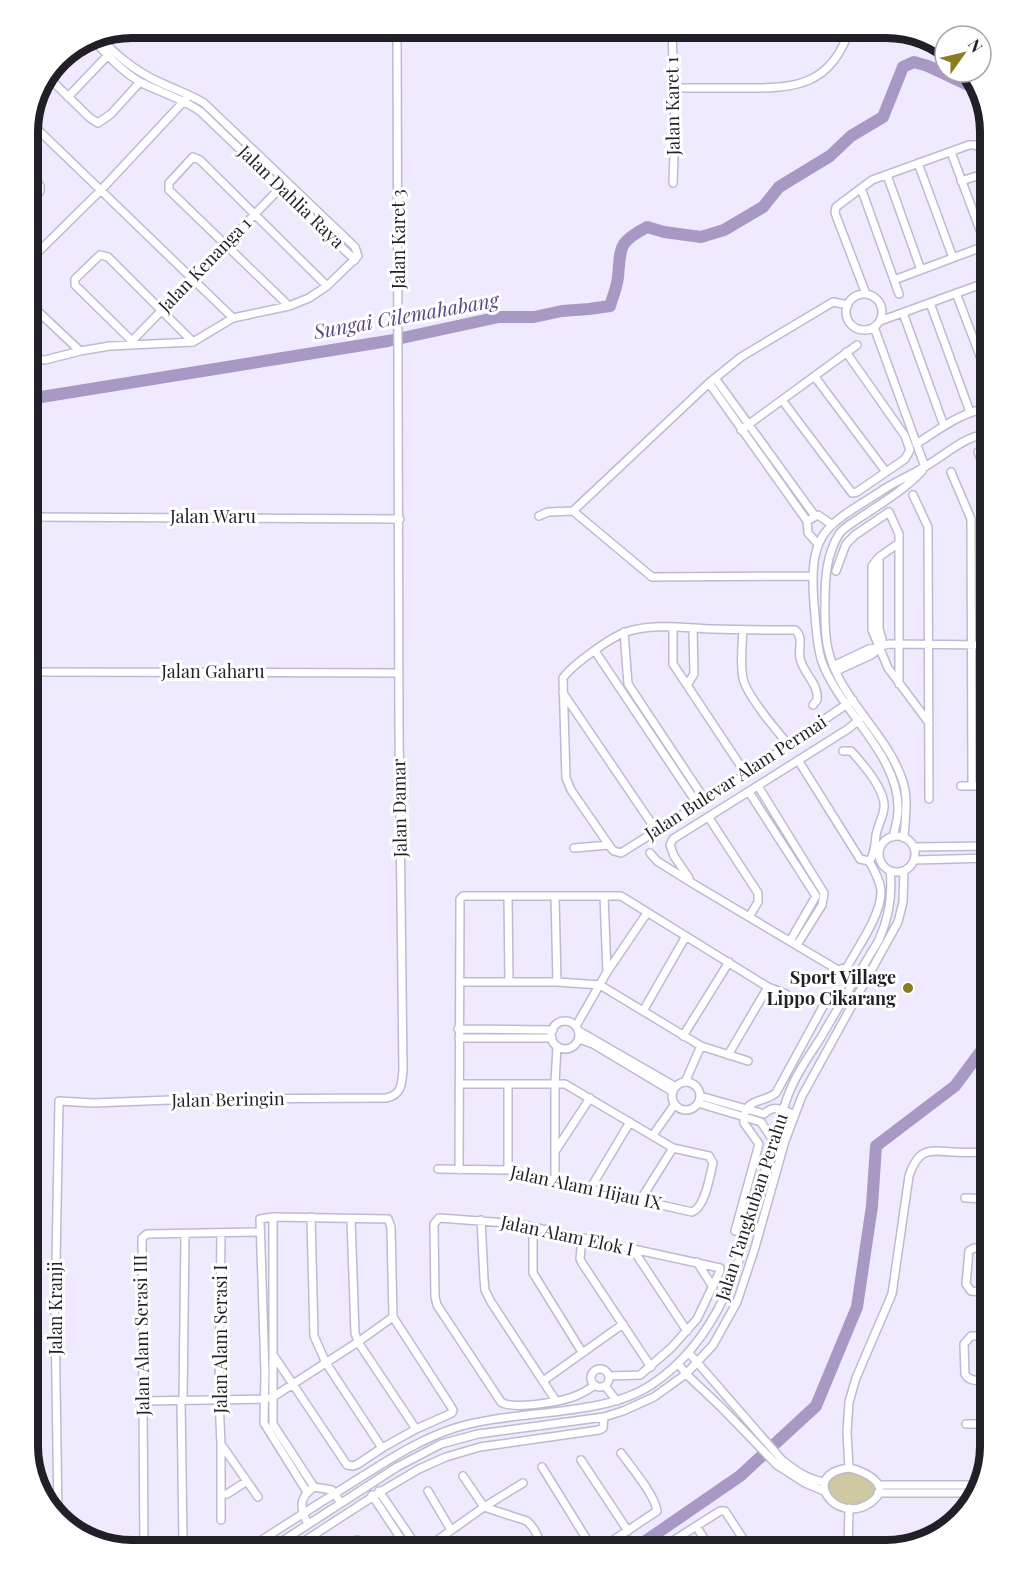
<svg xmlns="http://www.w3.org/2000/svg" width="1017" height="1578" font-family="'Playfair Display',serif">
<rect width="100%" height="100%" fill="#f0eafe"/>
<!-- green -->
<path fill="#cfc9a2" d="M 850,1469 L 869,1475 L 878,1490 C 859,1511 854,1510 829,1499 L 824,1482 L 835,1472 Z"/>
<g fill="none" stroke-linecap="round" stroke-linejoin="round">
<!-- river -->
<path stroke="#a799c4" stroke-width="12" d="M 27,395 L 35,398 L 388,341 L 499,317 L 534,317 L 562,311 L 589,309 L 610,306 C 613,296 617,287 618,277 C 621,247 617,243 647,227 L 664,232 L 701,237 L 724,230 L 763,207 L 779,187 L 830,156 L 851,136 L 883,117 L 903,67 L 914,62 L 928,66 L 981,91
M 631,1551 L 740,1476 L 816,1406 L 857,1307 L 872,1206 L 876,1146 L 955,1086 L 990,1039"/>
<defs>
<path id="minor" d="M 672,29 L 675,128 L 673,183
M 90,36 C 105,53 122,72 142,83 C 162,93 184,99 201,112 L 355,260
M 49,78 L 90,118 L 98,123 L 111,114 L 140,82
M 673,88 C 697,88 720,88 743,88 C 796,89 832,85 850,28
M 68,97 L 107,56
M 29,121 L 233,318
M 951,152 L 986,246
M 918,163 L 953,258
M 887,175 L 921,270
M 961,181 L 980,175 L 990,177
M 861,188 L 899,294
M 27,205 L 40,191 L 40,186 L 27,172
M 974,214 L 990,207
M 27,263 L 101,190 L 186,99
M 894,280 L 990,244
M 984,283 L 990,301
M 956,293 L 990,382
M 866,294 L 835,213 L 836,207 L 872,180 L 969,145 L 975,145 L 990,153
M846 312a18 18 0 1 1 36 0a18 18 0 1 1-36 0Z
M 27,301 L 80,351
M 930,303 L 970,412
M 289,306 L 169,190 L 169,183 L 193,157 L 200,160 L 327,286
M 27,313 L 42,317
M 903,313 L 944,426
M 880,321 L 990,281
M 874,327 L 925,467
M 132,341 L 75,285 L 75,279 L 100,255 L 108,257 L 193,342
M 131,345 L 132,341 L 284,184
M 27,358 L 45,360 L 80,351 L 110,346 L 193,342 L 233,318 L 289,306 L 309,298 L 327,286 L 358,256 L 355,247 L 204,103 C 190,94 173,89 157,81 C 136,71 113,54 99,35
M 815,377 L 886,472
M 715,378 L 815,516
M 709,383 L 807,521
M 782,400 L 852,493 L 857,492 L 905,459 L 910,450 L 905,436 L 846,352
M 741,430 L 857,345
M 916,444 C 940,429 962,411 990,408
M 951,472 L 971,519 L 972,786
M 990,478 L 978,452 L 990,448
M 913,495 L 928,527 L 929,799
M 573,511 L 652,577 L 812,576
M 539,516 L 548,512 L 573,511 L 709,383 L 741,357 L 833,302 L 848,305
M 27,517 L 400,519
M 817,543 L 808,533 L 807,521 L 818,515 L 831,524
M 899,543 L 879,557 L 872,566 L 872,630 L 888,668 L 929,723
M 879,558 L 879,629 L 882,639 L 881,647
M 836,571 L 846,544 L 855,535 L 889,512 L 899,534 L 899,684
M 673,627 L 673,664 L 746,774
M 743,630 C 742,645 740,663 743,678 C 746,695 776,730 788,744
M 624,632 L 628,684 L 705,800
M 595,651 L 698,805
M 833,666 L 869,649 L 889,644 L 990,645
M 836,671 L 871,655 L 879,649
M 27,672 L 399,673
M 687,685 L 694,674 L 693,628
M 563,693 L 656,830
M 813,705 L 817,700 C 819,683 803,674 800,658 C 798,648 804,637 795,630 C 767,630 740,630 712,629 C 685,628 653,623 626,632 C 611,637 572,665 563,678 L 566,778 L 571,790 L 611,848 L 614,851 L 621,853 L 764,763 L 788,744 L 853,700
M 843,751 L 851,751 C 863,764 886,790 884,808 C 883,817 878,825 876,835 C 875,844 875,855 869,861
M 758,786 L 824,893 L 822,905 L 797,945
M 961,786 L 990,786
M 749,792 L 816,896 L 790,941
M 709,818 L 758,893 L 758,902 L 749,917
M879 854a18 18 0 1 1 36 0a18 18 0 1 1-36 0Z
M 893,837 C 895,828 898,819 898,810 C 900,756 840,711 822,662 C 816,644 816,623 814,604 C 808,527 828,526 886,488 C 899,480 913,474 926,466 C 946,455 966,434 990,434
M 904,838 C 905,818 909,798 902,779 C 886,732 839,699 828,649 C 824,633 825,616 825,599 C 825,576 827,554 839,534 C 844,527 854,522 861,517 C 882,503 904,490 922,471
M 914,847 L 990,846
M 574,848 L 609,845
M 650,853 L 657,861 L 692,883 L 838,970 L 847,967 C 858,947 881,915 881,892 C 881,882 874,870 869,861 L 860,859 L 798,760
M 914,860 L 990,858
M 689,878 L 674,856 L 670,845 L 673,839 L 848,729 L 860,719
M 508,896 L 509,982
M 555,896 L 557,982
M 604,896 L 607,972
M 460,982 L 557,982 L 600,985 L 701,1046 L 748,1061
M 643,1011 L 686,936
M551 1035a14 14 0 1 1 28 0a14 14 0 1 1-28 0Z
M 576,1026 L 607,972 L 647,913
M 458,1029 L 553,1030
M 579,1031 L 676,1087
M 683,1036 L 729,962
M 459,1038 L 552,1038
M 579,1039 L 593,1044 L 673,1092
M 728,1055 L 768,987
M 685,1082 L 701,1046
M672 1096a14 14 0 1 1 28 0a14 14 0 1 1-28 0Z
M 508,1084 L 508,1170
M 700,1096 L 764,1114 C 774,1104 784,1110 795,1115
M 698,1103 L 761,1122 L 770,1136 L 785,1141
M 653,1135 L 675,1104
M 556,1150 L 590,1098
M 438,1169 L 508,1170 L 692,1212 C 705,1208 710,1175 713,1163 L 709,1156 L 673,1148 L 565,1084 L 460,1084
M 459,1170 L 460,899 L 463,896 L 621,896 L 768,987 L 786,994
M 555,1181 L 555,1083 L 557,1046
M 590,1189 L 630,1122
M 965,1198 L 990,1199
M 641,1199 L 673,1148
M 273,1217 L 273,1424 L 314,1487
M 311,1217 L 314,1336 L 326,1363 L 382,1448
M 351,1219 L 355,1333 L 358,1342 L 416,1429
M 481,1220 L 484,1279 L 485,1290 L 491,1302 L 556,1401
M 533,1228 L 533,1273 L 582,1352
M 735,1231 L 759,1144 L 744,1123 C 743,1097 762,1104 776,1093 L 826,1001
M 221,1234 L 219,1400 L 221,1444 L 221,1520
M 582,1238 L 580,1259 L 582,1263 L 651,1367
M 634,1251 L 687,1331
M 697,1262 L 713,1287
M 990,1293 L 971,1291 L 966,1284 L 969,1251 L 974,1248 L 990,1248
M 689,1353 L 782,1460 C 795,1470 806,1479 824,1482
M 274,1356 L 347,1465 L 353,1466 L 358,1464 L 382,1448 L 416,1429 L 452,1413 L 453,1410 L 450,1405 L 393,1317 L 391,1227 L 388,1219 L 273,1217 L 260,1219 L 265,1373 L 264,1423 L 307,1492
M 678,1363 L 686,1374 L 722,1408 L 777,1465 L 805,1483 L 824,1491
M591 1378a9 9 0 1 1 18 0a9 9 0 1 1-18 0Z
M 990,1380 C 980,1380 970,1383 965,1374 L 964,1344 L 971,1336 L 990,1336
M 543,1381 L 623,1324
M 595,1385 C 588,1390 581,1394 573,1397 C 558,1402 513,1410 501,1402 L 437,1305 L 435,1297 L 434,1224 L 439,1218 L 519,1224 L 720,1268 L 720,1271 L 697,1319 L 671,1348 L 640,1375 L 609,1376
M 605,1386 L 617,1401
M 144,1401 L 264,1399 L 273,1397 L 358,1342 L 393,1317
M 183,1401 L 185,1234
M 966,1424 L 990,1424
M 221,1444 L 258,1497
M 581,1460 L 628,1531
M 542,1467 L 594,1551
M 849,1468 L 847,1432 L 849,1402 L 856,1378 L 892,1294 L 909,1176 C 918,1149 927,1150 952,1152 C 964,1153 977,1152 990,1152
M 849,1468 C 865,1471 895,1486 870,1503 C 836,1526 798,1474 849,1468 Z
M 463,1476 L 484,1507 L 527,1521 C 536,1529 539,1539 543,1551
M 878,1485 L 980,1485
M 379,1491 L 420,1551
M 428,1491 L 451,1530
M 878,1493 L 977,1493
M 221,1494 L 227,1494 L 247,1481
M 372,1495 L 409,1551
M 58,1516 L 55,1315 L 59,1101 L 93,1103 L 196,1099 L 386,1098 C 402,1095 402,1083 403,1069 L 399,729 L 397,32
M 308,1524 C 300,1509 298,1498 314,1487 L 332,1490 L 341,1503
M 696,1526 L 712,1551
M 357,1540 L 364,1551
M 144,1551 L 142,1238 L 147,1234 L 260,1232
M 170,1551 L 182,1542 L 183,1539 L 181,1401
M 245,1551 C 280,1528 315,1506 350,1484 C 384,1463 417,1440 455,1428 C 514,1409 601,1418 651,1385 C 748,1321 750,1192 789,1093 C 796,1074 809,1056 820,1039 C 839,1006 859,973 879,940 C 889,917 893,896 890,871
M 267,1551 L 397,1467 L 441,1444 L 478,1434 L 604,1417 L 623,1411 L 654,1397 L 686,1374 L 713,1345 L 737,1302 L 754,1251 L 785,1141 L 802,1096 L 898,922 L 903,902 L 904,871
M 289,1551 L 380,1492 L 419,1469 L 446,1457 L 480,1447 L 599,1430 L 603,1428 L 604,1417
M 422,1551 L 484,1507 L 523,1483
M 529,1551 L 542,1547
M 597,1551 L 657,1511 C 655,1495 631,1467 621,1453
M 657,1551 L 720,1511 L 725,1511 L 751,1551
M 848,1551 L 849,1508"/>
</defs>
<!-- minor casing -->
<use href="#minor" stroke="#c0b9d2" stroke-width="10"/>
<!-- minor -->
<use href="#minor" stroke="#fff" stroke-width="7"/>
</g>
<!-- markers -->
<circle fill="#8a7c22" stroke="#fff" stroke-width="2" cx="908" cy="988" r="6"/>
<g text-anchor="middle" stroke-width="6" stroke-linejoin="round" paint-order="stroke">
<!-- street labels -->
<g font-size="18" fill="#221f28" stroke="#fff">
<text transform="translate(673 106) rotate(-91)" y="6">Jalan Karet 1</text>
<text transform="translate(291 197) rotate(44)" y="6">Jalan Dahlia Raya</text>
<text transform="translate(399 239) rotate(-90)" y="6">Jalan Karet 3</text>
<text transform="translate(205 265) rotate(-46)" y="6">Jalan Kenanga 1</text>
<text x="213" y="523">Jalan Waru</text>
<text x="213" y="678">Jalan Gaharu</text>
<text transform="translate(736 778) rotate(-33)" y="6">Jalan Bulevar Alam Permai</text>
<text transform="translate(400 808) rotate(-91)" y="6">Jalan Damar</text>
<text transform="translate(228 1100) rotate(-1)" y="6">Jalan Beringin</text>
<text transform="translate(586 1188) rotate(12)" y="6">Jalan Alam Hijau IX</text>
<text transform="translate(752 1207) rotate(-72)" y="6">Jalan Tangkuban Perahu</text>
<text transform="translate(567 1236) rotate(12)" y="6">Jalan Alam Elok I</text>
<text transform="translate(56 1308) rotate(-90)" y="6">Jalan Kranji</text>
<text transform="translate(142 1335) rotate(-91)" y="6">Jalan Alam Serasi III</text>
<text transform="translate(221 1339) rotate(-90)" y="6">Jalan Alam Serasi I</text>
</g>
<!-- poi labels -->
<g font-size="18" font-weight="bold" fill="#221f28" stroke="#fff" text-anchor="end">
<text x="896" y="984">Sport Village<tspan x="896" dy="21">Lippo Cikarang</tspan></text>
</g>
<!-- water labels -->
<g font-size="20" font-style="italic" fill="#5e4883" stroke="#fff">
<text transform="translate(406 316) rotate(-10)" y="7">Sungai Cilemahabang</text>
</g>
</g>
<!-- crop -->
<path d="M0 0H1017V1578H0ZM132 38H886A94 94 0 0 1 980 132V1446A94 94 0 0 1 886 1540H132A94 94 0 0 1 38 1446V132A94 94 0 0 1 132 38Z" fill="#fff" fill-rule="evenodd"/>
<path fill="none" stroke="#221f28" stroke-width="8" d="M132 38H886A94 94 0 0 1 980 132V1446A94 94 0 0 1 886 1540H132A94 94 0 0 1 38 1446V132A94 94 0 0 1 132 38Z"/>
<!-- north arrow -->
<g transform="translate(963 54) rotate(56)"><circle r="28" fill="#ffffff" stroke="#a7a5a9" stroke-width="1.5"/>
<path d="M0-4.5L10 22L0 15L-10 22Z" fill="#8a7c22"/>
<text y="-9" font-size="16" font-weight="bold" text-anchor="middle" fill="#221f28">N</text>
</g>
</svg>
